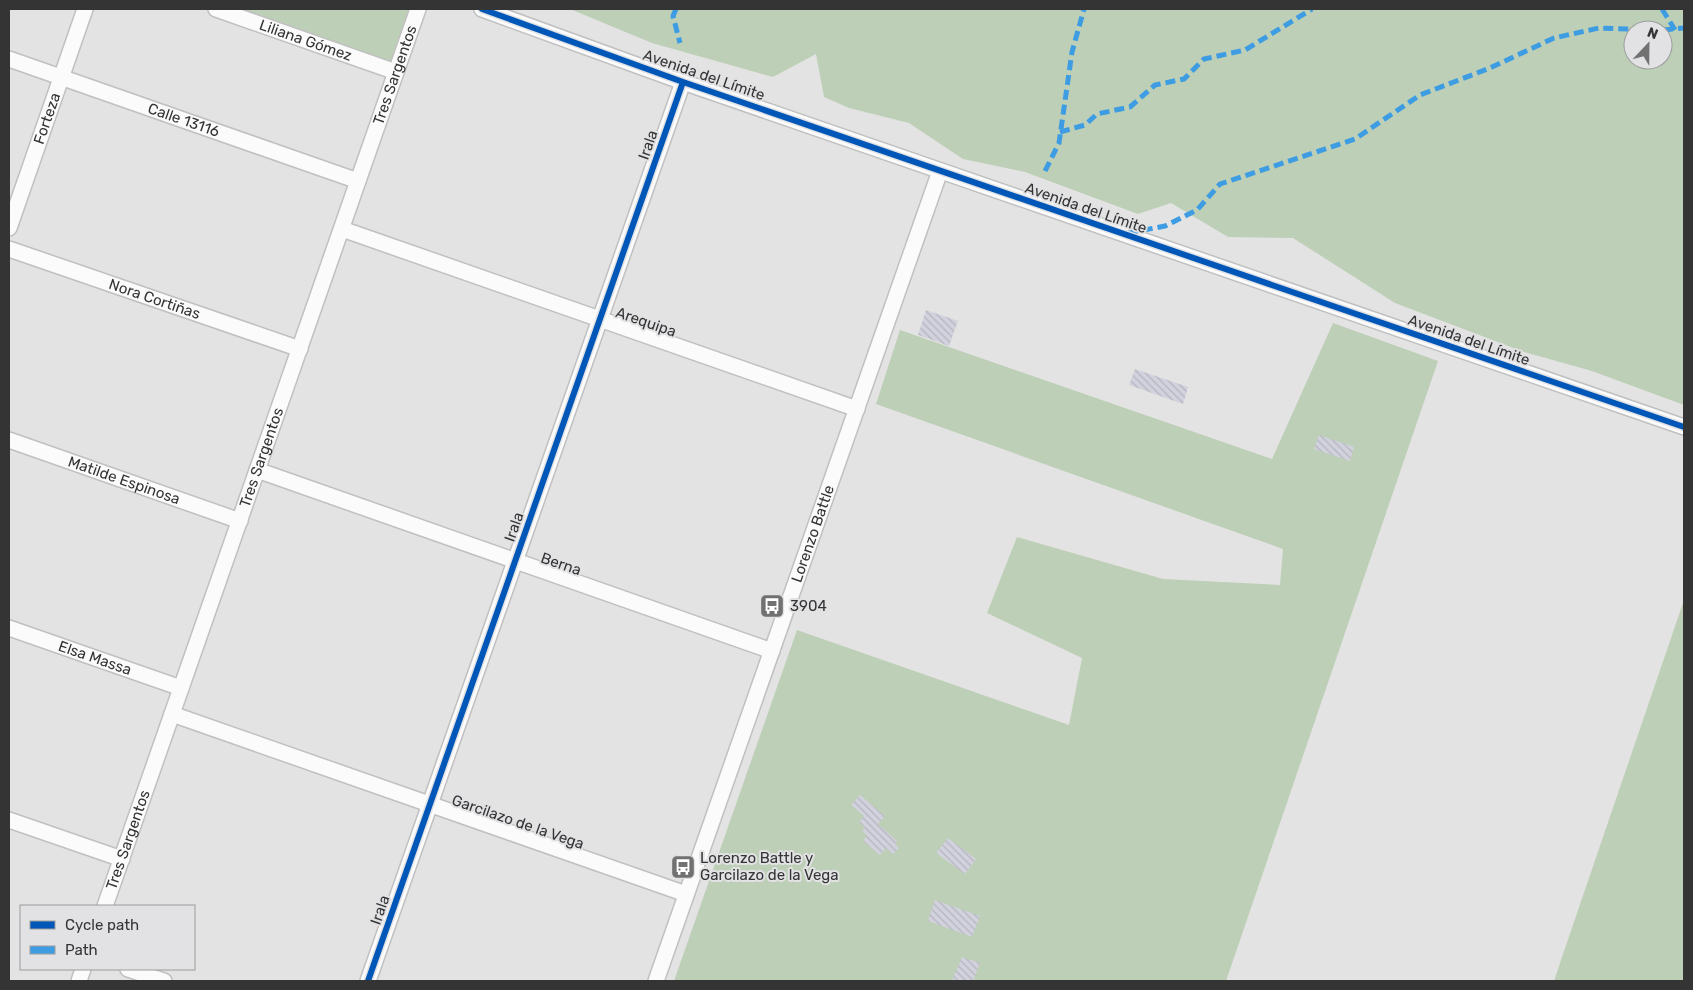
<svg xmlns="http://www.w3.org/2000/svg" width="1693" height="990" font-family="Rubik,sans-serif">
<defs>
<pattern id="building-back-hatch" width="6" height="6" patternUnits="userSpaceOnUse" patternTransform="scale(1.25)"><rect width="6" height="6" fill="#d1d2dd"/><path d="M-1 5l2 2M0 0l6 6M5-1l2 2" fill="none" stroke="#b4b5be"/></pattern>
</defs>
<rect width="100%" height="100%" fill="#e3e3e3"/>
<!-- grass -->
<path fill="#bdcfb6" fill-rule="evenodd" d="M 216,9 L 418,9 L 396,72 Z
M 570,9 L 1684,9 L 1684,405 L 1592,371 L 1524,352 L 1395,303 L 1293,238 L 1228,237 L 1171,203 L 1138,214 L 1025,172 L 963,159 L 909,123 L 849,108 L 824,97 L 816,54 L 773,77 L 652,43 ZM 1633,30 L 1663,30 L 1663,60 L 1633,60 Z
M 1333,323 L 1438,361 L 1226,981 L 674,981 L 797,630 L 1069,725 L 1082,658 L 987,613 L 1017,537 L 1163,579 L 1280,585 L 1283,549 L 876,404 L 900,330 L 1272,459 Z
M 1684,600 L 1684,981 L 1554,981 L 1561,960 Z"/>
<!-- building -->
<path fill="url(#building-back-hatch)" d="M 926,310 L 958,321 L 949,346 L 918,335 Z
M 1135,369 L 1188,387 L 1183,404 L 1129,385 Z
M 1319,435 L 1354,447 L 1350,461 L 1314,449 Z
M 860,795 L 885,816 L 878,824 L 897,841 L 895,844 L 899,848 L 893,854 L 886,848 L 880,855 L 863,841 L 867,835 L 862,831 L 865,827 L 859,822 L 864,816 L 851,805 Z
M 948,838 L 976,859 L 965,874 L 936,853 Z
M 935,900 L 980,916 L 972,937 L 928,921 Z
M 962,957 L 980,963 L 973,981 L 952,981 Z"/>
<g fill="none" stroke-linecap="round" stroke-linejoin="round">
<defs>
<g id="minor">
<path id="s1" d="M 216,9 L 396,72"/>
<path d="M 482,9 L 683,82 L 1684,427"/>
<path id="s2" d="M 9,59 L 358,181"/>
<path id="s3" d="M 9,228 L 85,9"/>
<path d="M 342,229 L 857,409"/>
<path id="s4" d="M 9,249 L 300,349"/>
<path id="s5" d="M 9,440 L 240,521"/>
<path d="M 257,470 L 772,651"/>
<path id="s6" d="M 9,628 L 181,688"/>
<path d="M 172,714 L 686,894"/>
<path d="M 9,820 L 122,859"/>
<path id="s7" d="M 105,906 L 418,9"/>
<path d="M 128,969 L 164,981"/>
<path d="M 79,981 L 83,969"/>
<path d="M 368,981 L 683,82"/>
<path id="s8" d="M 656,981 L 940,171"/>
</g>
</defs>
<!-- minor casing -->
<use href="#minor" stroke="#c0c0c0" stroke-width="18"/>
<!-- minor -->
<use href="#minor" stroke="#fbfbfb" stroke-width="15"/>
<!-- quiet -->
<path stroke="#3e9de2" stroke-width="5" stroke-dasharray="10 5" stroke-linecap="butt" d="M 676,9 L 673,16 L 680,43
M 1662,9 L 1675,30
M 1663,30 L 1684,28
M 1060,132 L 1085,125 L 1097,114 L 1130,107 L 1155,85 L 1184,79 L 1204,59 L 1245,50 L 1312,9
M 1045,171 L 1059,143 L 1072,52 L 1084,9
M 1128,233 L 1165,226 L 1197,210 L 1220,184 L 1355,139 L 1420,95 L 1490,68 L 1554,38 L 1599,28 L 1659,30"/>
<defs>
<path id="cycleway" d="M 482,9 L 683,82 L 1684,427
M 368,981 L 683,82"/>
</defs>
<!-- cycleway casing -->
<use href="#cycleway" stroke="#e2e2e4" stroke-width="9"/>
<!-- cycleway -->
<use href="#cycleway" stroke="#0057b8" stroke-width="6"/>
</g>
<!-- icons -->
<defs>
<symbol id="bus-square" viewBox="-11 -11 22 22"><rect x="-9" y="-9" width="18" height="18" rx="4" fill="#717172" stroke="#e2e2e4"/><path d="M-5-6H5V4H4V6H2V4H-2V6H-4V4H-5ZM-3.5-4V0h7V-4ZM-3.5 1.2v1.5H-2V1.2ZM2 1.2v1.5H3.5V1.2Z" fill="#fff"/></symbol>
</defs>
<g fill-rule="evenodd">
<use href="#bus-square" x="758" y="592" width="28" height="28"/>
<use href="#bus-square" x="669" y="853" width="28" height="28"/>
</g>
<g text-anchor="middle" stroke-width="4" stroke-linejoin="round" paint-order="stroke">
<!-- street labels -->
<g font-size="15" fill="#343435" stroke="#e2e2e4">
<text dy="5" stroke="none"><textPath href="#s1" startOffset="95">Liliana Gómez</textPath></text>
<text dy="5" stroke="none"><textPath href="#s7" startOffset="880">Tres Sargentos</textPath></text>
<text transform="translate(704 75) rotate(19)" y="5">Avenida del Límite</text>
<text dy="5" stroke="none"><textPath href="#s3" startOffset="116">Forteza</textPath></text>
<text dy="5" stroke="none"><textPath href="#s2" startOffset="185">Calle 13116</textPath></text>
<text transform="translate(648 145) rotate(-71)" y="5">Irala</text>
<text transform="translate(1086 208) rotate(19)" y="5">Avenida del Límite</text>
<text dy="5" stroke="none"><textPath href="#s4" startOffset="154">Nora Cortiñas</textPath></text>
<text transform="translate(646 322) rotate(19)" y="5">Arequipa</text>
<text transform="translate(1469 340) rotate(19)" y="5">Avenida del Límite</text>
<text dy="5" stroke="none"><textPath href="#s7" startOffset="475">Tres Sargentos</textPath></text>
<text dy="5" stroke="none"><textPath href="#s5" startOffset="122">Matilde Espinosa</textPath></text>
<text transform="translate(514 527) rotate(-71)" y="5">Irala</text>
<text dy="5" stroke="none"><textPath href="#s8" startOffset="474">Lorenzo Battle</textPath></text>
<text transform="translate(561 564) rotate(19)" y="5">Berna</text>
<text dy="5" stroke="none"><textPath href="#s6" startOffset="91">Elsa Massa</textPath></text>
<text transform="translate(518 822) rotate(19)" y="5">Garcilazo de la Vega</text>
<text dy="5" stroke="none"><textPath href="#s7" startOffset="70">Tres Sargentos</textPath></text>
<text transform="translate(380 910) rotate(-71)" y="5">Irala</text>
</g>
<!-- poi labels -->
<g font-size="15" fill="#343435" stroke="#e2e2e4" text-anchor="start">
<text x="790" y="611">3904</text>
<text x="700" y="863">Lorenzo Battle y<tspan x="700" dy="17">Garcilazo de la Vega</tspan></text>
</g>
</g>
<!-- border -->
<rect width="1693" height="990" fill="none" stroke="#343435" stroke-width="20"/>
<!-- legend -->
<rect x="20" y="905" width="175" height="65" fill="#e2e2e4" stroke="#9c9c9e"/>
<rect x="30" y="921" width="25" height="8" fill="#0057b8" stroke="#9c9c9e"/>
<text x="65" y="930" font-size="15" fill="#343435">Cycle path</text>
<rect x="30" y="946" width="25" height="8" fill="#3e9de2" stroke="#9c9c9e"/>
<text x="65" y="955" font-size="15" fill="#343435">Path</text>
<!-- north arrow -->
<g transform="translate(1648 45) rotate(22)"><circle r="24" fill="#e2e2e4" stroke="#9c9c9e"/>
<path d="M0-4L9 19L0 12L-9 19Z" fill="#717172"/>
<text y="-8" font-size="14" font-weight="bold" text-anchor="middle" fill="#343435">N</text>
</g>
</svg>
